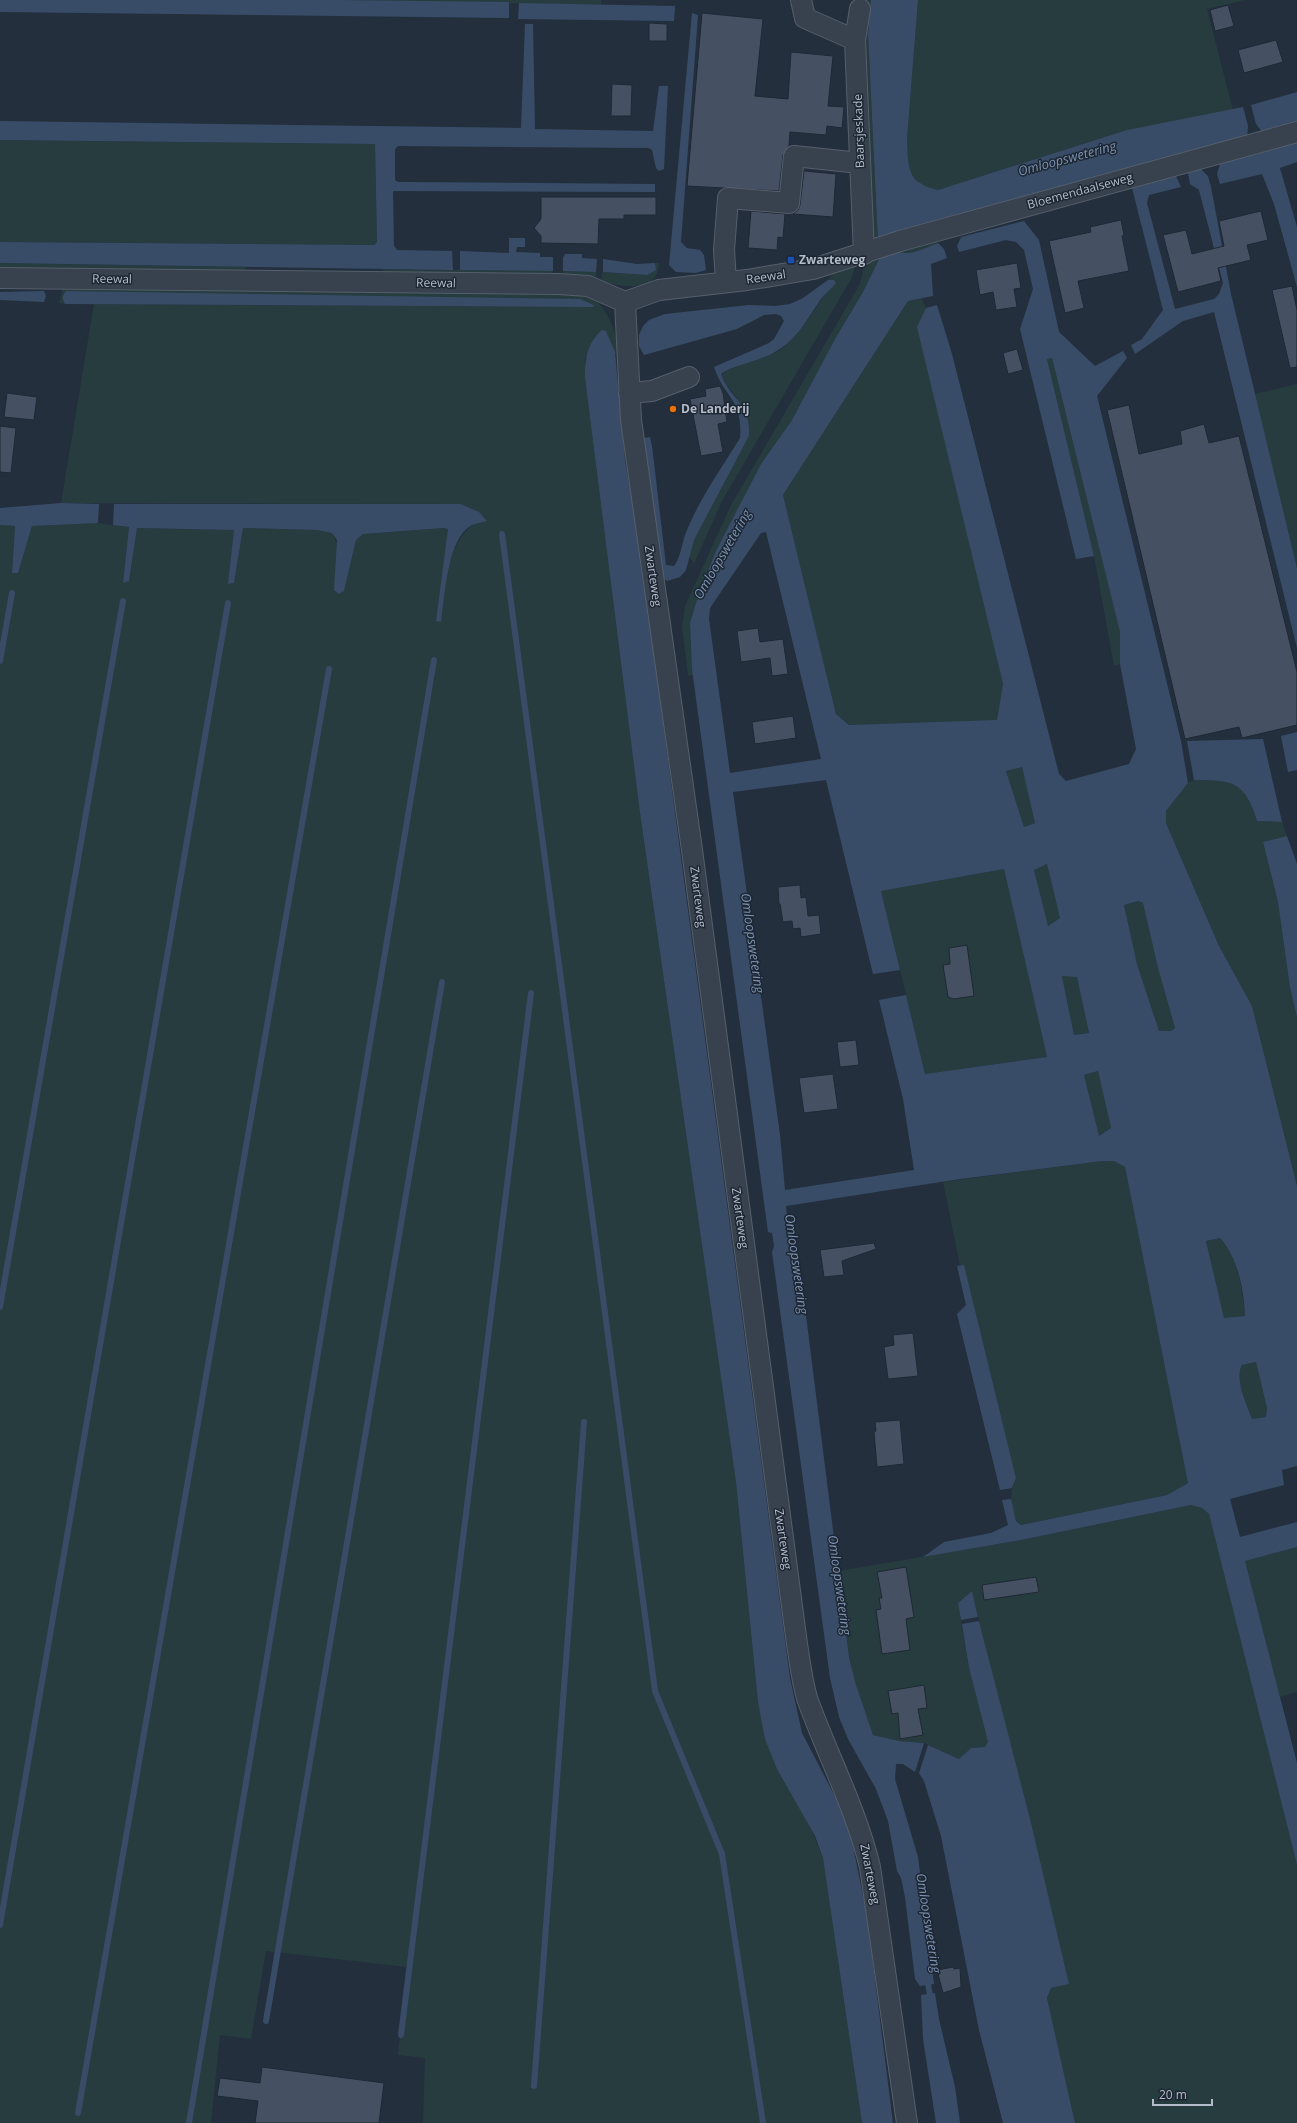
<svg xmlns="http://www.w3.org/2000/svg" width="1297" height="2123" font-family="'Open Sans',sans-serif">
<rect width="100%" height="100%" fill="#242f3e"/>
<!-- green -->
<path fill="#263c3f" d="M 341,0 L 601,0 L 601,5 Z
M 864,0 L 871,0 L 868,34 L 878,242 L 870,245 Z
M 918,0 L 1245,0 L 1207,9 L 1233,110 L 1127,130 L 938,190 C 932,188 925,187 920,184 C 906,176 908,152 907,139 Z
M 0,140 L 375,144 L 377,242 L 373,245 L 0,242 Z
M 933,238 L 938,243 C 924,248 907,259 895,249 Z
M 882,253 L 863,292 L 835,339 L 792,420 L 761,464 L 717,551 L 698,596 L 690,623 L 693,675 L 688,676 L 682,627 L 685,606 L 731,505 L 860,284 L 865,261 Z
M 0,263 L 245,267 L 245,273 L 0,270 Z
M 655,263 L 659,263 C 659,294 621,287 601,281 L 602,272 L 647,275 L 656,265 Z
M 855,267 L 851,279 L 722,501 L 694,564 L 689,556 L 694,540 L 749,436 L 737,398 L 727,385 L 721,375 C 728,367 762,359 775,353 C 795,341 808,319 821,300 C 826,292 831,289 834,280 L 828,280 L 834,272 Z
M 383,269 L 553,271 L 551,275 L 384,275 Z
M 563,271 L 597,272 L 596,279 L 565,276 Z
M 63,288 L 555,293 C 565,294 583,292 592,298 C 609,309 617,336 619,354 L 615,354 L 606,331 L 585,359 L 585,378 L 640,813 L 736,1482 L 758,1702 L 823,1858 L 862,2123 L 423,2123 L 425,2058 L 398,2055 L 407,1967 L 266,1951 L 251,2039 L 220,2035 L 211,2123 L 0,2123 L 0,525 L 15,526 L 12,573 L 18,573 L 32,526 L 98,523 L 129,527 L 123,583 L 129,581 L 137,528 L 234,530 L 229,584 L 234,583 L 243,528 L 317,530 L 332,533 C 339,543 341,577 344,591 L 356,540 L 363,534 L 444,528 L 448,529 L 441,622 C 446,589 445,548 472,525 L 460,504 L 61,503 L 94,304 L 593,307 L 63,300 L 65,304 L 59,303 Z
M 922,299 L 926,308 L 918,327 L 1003,684 L 997,721 L 849,725 L 836,714 L 783,495 L 908,301 Z
M 1052,358 L 1120,632 L 1120,664 L 1114,666 L 1094,556 L 1047,359 Z
M 1297,384 L 1297,568 L 1255,394 Z
M 1022,767 L 1035,823 L 1024,827 L 1006,771 Z
M 1194,780 C 1234,780 1245,782 1257,821 L 1282,822 L 1287,836 L 1263,842 L 1278,902 L 1290,988 L 1297,1017 L 1297,1186 L 1252,1006 L 1219,946 L 1166,823 L 1166,811 L 1188,783 Z
M 1047,864 L 1060,918 L 1047,926 L 1034,869 Z
M 1004,869 L 1047,1057 L 925,1074 L 881,891 Z
M 1138,901 L 1143,903 L 1158,968 L 1175,1028 L 1171,1031 L 1159,1031 L 1137,964 L 1124,905 Z
M 1062,976 L 1077,976 L 1089,1033 L 1074,1035 Z
M 1098,1071 L 1111,1128 L 1098,1136 L 1084,1075 Z
M 1102,1161 L 1114,1161 L 1125,1167 L 1188,1483 L 1167,1495 L 1021,1525 C 1008,1514 1009,1493 1016,1478 L 964,1266 L 960,1266 L 943,1182 Z
M 1220,1238 C 1239,1260 1242,1289 1245,1316 L 1224,1319 L 1206,1241 Z
M 1256,1362 L 1267,1408 L 1266,1417 L 1252,1419 C 1247,1404 1234,1380 1242,1365 Z
M 1191,1505 L 1202,1508 L 1209,1514 L 1297,1865 L 1297,2123 L 1075,2123 L 1047,1998 L 1051,1988 L 1069,1984 L 972,1591 L 958,1603 L 969,1668 L 988,1742 L 985,1747 L 971,1748 L 959,1759 L 924,1743 L 899,1741 L 873,1735 C 851,1684 843,1627 839,1571 L 1021,1540 Z
M 1297,1547 L 1297,1692 L 1280,1697 L 1245,1561 Z"/>
<!-- water -->
<path fill="#394c67" fill-rule="evenodd" d="M 0,0 L 341,0 L 509,2 L 509,18 L 0,12 Z
M 871,0 L 918,0 L 907,139 C 908,152 906,176 920,183 C 925,187 932,188 938,190 L 1127,130 L 1243,107 L 1248,126 L 1247,138 L 932,223 L 901,230 L 889,239 L 878,242 L 868,34 Z
M 519,3 L 675,6 L 674,21 L 518,19 Z
M 692,13 L 698,15 L 681,242 L 687,248 L 700,250 L 704,255 L 706,270 L 696,273 L 676,272 L 669,265 Z
M 525,24 L 533,24 L 535,129 L 653,131 L 659,86 L 668,86 L 664,169 L 659,171 L 656,168 L 652,150 L 649,148 L 398,146 L 395,149 L 395,180 L 398,182 L 655,184 L 655,192 L 393,191 L 394,246 L 397,250 L 452,251 L 453,270 L 0,263 L 0,242 L 374,245 L 377,242 L 375,144 L 0,140 L 0,121 L 521,128 Z
M 1297,92 L 1297,124 L 1263,133 L 1256,124 L 1251,105 Z
M 1297,143 L 1297,162 L 1280,168 L 1297,227 L 1297,287 L 1274,204 L 1262,174 L 1220,184 L 1217,174 L 1220,164 Z
M 1201,169 L 1208,176 L 1211,187 L 1231,294 L 1297,568 L 1297,648 L 1214,312 L 1183,321 L 1135,354 L 1131,345 L 1142,339 L 1163,310 L 1132,188 L 1176,176 L 1181,187 L 1149,195 L 1147,203 L 1175,309 L 1214,299 L 1219,294 L 1223,283 L 1199,190 L 1190,184 L 1188,173 Z
M 1024,221 L 1039,240 L 1059,332 L 1095,366 L 1123,351 L 1127,358 L 1097,396 L 1181,741 L 1188,783 L 1166,811 L 1166,823 L 1219,946 L 1252,1006 L 1297,1186 L 1297,1466 L 1282,1470 L 1284,1485 L 1230,1499 L 1240,1537 L 1297,1522 L 1297,1547 L 1245,1561 L 1297,1763 L 1297,1865 L 1209,1514 L 1202,1508 L 1191,1505 L 1021,1540 L 923,1557 L 944,1542 L 991,1533 L 1008,1525 L 1002,1500 L 1011,1499 L 1016,1521 L 1021,1525 L 1167,1495 L 1188,1483 L 1125,1167 L 1114,1161 L 1102,1161 L 960,1179 L 786,1206 L 790,1252 L 799,1260 L 849,1657 L 856,1685 L 873,1735 L 899,1741 L 924,1743 L 915,1772 L 903,1764 L 896,1764 L 895,1779 L 918,1857 L 934,1984 L 920,1986 L 915,1979 L 905,1897 L 901,1878 L 897,1871 L 888,1821 L 876,1789 L 848,1739 L 839,1717 L 830,1678 L 772,1252 L 774,1246 L 772,1233 L 768,1232 L 692,669 L 690,623 L 698,596 L 716,551 L 761,464 L 792,420 L 835,339 L 863,292 L 882,253 L 895,249 C 907,259 924,248 938,243 L 944,249 L 947,258 L 931,264 L 933,296 L 908,301 L 783,495 L 836,714 L 849,725 L 997,720 L 1003,684 L 917,327 L 926,308 L 937,305 L 952,354 L 1059,774 L 1066,781 L 1129,764 L 1136,749 L 1120,664 L 1120,632 L 1052,358 L 1047,359 L 1094,556 L 1076,559 L 1020,329 L 1033,289 L 1024,250 L 1016,242 L 1006,240 L 959,252 L 957,246 L 961,237 ZM 766,532 L 821,759 L 730,773 L 709,619 L 710,608 L 761,533 ZM 1022,767 L 1035,823 L 1024,827 L 1006,771 ZM 826,780 L 873,974 L 900,970 L 881,891 L 1004,869 L 1047,1057 L 925,1074 L 906,995 L 879,1000 L 903,1099 L 914,1170 L 785,1190 L 780,1135 L 733,792 ZM 1047,864 L 1060,918 L 1048,926 L 1034,870 ZM 1138,901 L 1143,903 L 1158,968 L 1175,1028 L 1171,1031 L 1159,1031 L 1137,964 L 1124,905 ZM 1062,976 L 1077,977 L 1089,1033 L 1074,1035 ZM 1098,1071 L 1111,1128 L 1099,1136 L 1084,1075 ZM 1220,1238 C 1238,1258 1244,1290 1245,1316 L 1224,1318 L 1206,1241 ZM 1256,1362 L 1267,1408 L 1266,1417 L 1252,1419 C 1247,1405 1234,1379 1242,1365 Z
M 509,238 L 525,238 L 525,247 L 517,247 L 516,252 L 540,253 L 540,257 L 553,257 L 553,271 L 460,270 L 460,251 L 509,253 Z
M 565,254 L 582,254 L 582,258 L 597,259 L 596,272 L 563,271 L 563,258 Z
M 603,259 L 637,264 L 655,263 L 656,270 L 647,275 L 603,272 Z
M 828,280 L 834,280 L 836,283 C 831,289 826,293 821,299 C 806,320 799,338 775,352 C 763,360 728,367 721,374 C 731,401 751,402 749,436 L 694,540 L 686,570 L 680,577 L 667,581 L 662,577 L 643,438 L 650,437 L 652,446 L 666,565 L 674,566 C 680,559 682,544 685,535 C 698,501 721,469 740,438 C 743,399 725,399 714,367 L 769,343 L 774,339 L 784,321 L 781,316 L 776,314 L 764,315 L 737,329 L 644,355 L 639,346 L 639,335 L 643,326 L 649,320 L 665,314 L 749,305 L 776,306 L 790,304 L 803,298 Z
M 44,291 L 46,296 L 44,302 L 0,300 L 0,292 Z
M 66,291 L 580,299 L 594,305 L 593,307 L 589,307 L 65,304 C 62,299 62,296 66,291 Z
M 602,330 L 606,331 L 615,352 L 625,460 L 640,549 L 790,1678 L 802,1733 L 841,1808 L 852,1841 L 867,1916 L 893,2123 L 862,2123 L 823,1858 L 815,1836 L 777,1769 L 765,1739 L 758,1702 L 736,1482 L 640,813 L 585,378 C 585,359 587,343 602,330 Z
M 61,503 L 99,504 L 98,523 L 32,526 L 18,573 L 12,573 L 15,526 L 0,525 L 0,508 Z
M 114,504 L 460,504 L 479,512 L 487,521 C 483,522 477,523 472,525 C 447,538 445,596 441,622 L 436,621 L 448,529 L 444,528 L 363,534 L 356,540 L 344,591 L 339,594 L 334,590 L 337,540 L 332,533 L 317,530 L 243,528 L 234,583 L 228,584 L 234,530 L 137,528 L 129,581 L 123,583 L 129,527 L 113,525 Z
M 1297,732 L 1297,770 L 1288,772 L 1281,736 Z
M 1263,739 L 1282,822 L 1257,821 C 1245,782 1234,780 1194,780 L 1187,741 Z
M 1287,836 L 1297,864 L 1297,1017 L 1290,988 L 1278,902 L 1263,842 Z
M 964,1265 L 1016,1478 L 1012,1488 L 1000,1490 L 957,1314 L 966,1305 L 957,1266 Z
M 972,1591 L 978,1617 L 961,1620 L 958,1603 Z
M 979,1621 L 1031,1823 L 1069,1984 L 1051,1988 L 1047,1998 L 1075,2123 L 1003,2123 L 979,2030 L 941,1836 L 924,1781 L 919,1773 L 928,1745 L 959,1759 L 971,1748 L 985,1747 L 988,1742 L 969,1668 L 962,1624 Z
M 935,1993 L 939,2019 L 955,2087 L 960,2123 L 936,2123 L 923,2039 L 921,1995 Z"/>
<g fill="none" stroke-linecap="round" stroke-linejoin="round">
<!-- stream -->
<path stroke="#394c67" stroke-width="6" d="M 502,534 L 655,1691 L 722,1854 L 763,2123
M 0,661 L 12,593
M 0,1307 L 123,601
M 0,1925 L 228,603
M 927,1978 L 931,2001
M 266,2021 L 442,982
M 401,2035 L 531,993
M 534,2086 L 584,1422
M 78,2113 L 329,669
M 189,2123 L 434,660"/>
</g>
<!-- building -->
<path fill="#455162" stroke="#1f2835" d="M 1228,5 L 1234,26 L 1215,31 L 1210,10 Z
M 702,13 L 763,19 L 755,96 L 788,99 L 791,52 L 833,56 L 828,106 L 844,107 L 842,128 L 827,126 L 826,135 L 790,132 L 789,146 L 783,155 L 779,191 L 687,186 Z
M 649,23 L 667,24 L 667,41 L 649,41 Z
M 1276,40 L 1283,62 L 1244,73 L 1238,50 Z
M 612,84 L 632,85 L 631,116 L 611,116 Z
M 804,171 L 836,174 L 833,217 L 793,214 L 798,210 L 800,205 Z
M 541,197 L 656,197 L 656,215 L 624,215 L 624,219 L 599,219 L 598,244 L 541,243 L 541,236 L 534,228 L 541,219 Z
M 751,211 L 785,214 L 783,238 L 778,237 L 777,250 L 748,248 Z
M 1261,211 L 1268,240 L 1247,245 L 1251,260 L 1218,268 L 1221,281 L 1178,292 L 1163,235 L 1186,230 L 1192,254 L 1224,246 L 1219,221 Z
M 1121,220 L 1124,235 L 1122,236 L 1129,271 L 1078,281 L 1084,308 L 1065,313 L 1049,241 L 1091,232 L 1090,227 Z
M 1017,263 L 1021,288 L 1014,289 L 1017,307 L 996,310 L 993,292 L 980,295 L 976,270 Z
M 1292,286 L 1297,310 L 1297,367 L 1290,368 L 1272,290 Z
M 1017,349 L 1023,370 L 1008,374 L 1003,353 Z
M 720,386 L 723,393 L 727,422 L 718,424 L 723,452 L 701,456 L 690,399 L 706,396 L 705,389 Z
M 7,393 L 37,397 L 34,420 L 4,417 Z
M 1129,405 L 1139,454 L 1182,444 L 1180,431 L 1204,424 L 1209,443 L 1239,436 L 1297,672 L 1297,725 L 1242,738 L 1239,727 L 1185,739 L 1107,410 Z
M 0,426 L 16,428 L 11,473 L 0,472 Z
M 758,628 L 760,642 L 783,639 L 788,674 L 772,676 L 770,658 L 741,662 L 737,631 Z
M 793,716 L 796,738 L 755,744 L 752,722 Z
M 800,885 L 801,898 L 806,897 L 808,916 L 819,915 L 821,934 L 801,937 L 800,928 L 793,929 L 792,921 L 783,922 L 780,904 L 779,904 L 778,887 Z
M 967,945 L 974,996 L 954,999 L 948,997 L 943,965 L 950,964 L 949,948 Z
M 856,1040 L 859,1065 L 840,1067 L 837,1042 Z
M 833,1074 L 838,1109 L 804,1113 L 799,1078 Z
M 874,1243 L 876,1249 L 842,1261 L 844,1275 L 824,1277 L 820,1250 Z
M 913,1333 L 918,1376 L 888,1379 L 884,1347 L 894,1345 L 893,1335 Z
M 900,1420 L 904,1464 L 877,1467 L 874,1432 L 876,1431 L 875,1422 Z
M 906,1567 L 914,1617 L 906,1619 L 910,1650 L 882,1654 L 876,1610 L 881,1609 L 879,1598 L 882,1598 L 877,1572 Z
M 1036,1577 L 1039,1592 L 984,1600 L 982,1585 Z
M 924,1685 L 927,1708 L 918,1709 L 923,1735 L 900,1739 L 898,1713 L 892,1714 L 888,1691 Z
M 953,1967 L 954,1969 L 960,1968 L 961,1987 L 943,1993 L 937,1970 Z
M 262,2067 L 384,2083 L 379,2123 L 255,2123 L 258,2101 L 217,2096 L 220,2078 L 260,2083 Z"/>
<g fill="none" stroke-linecap="round" stroke-linejoin="round">
<defs>
<path id="minor" d="M 801,0 L 805,18 L 855,40
M 860,9 L 855,40 L 864,254
M 0,278 L 559,284 L 588,286 L 625,302 L 659,290 L 747,280 L 813,269 L 900,241 L 1297,132
M 726,282 L 724,250 L 728,198 L 789,203 L 794,156 L 860,163
M 625,302 L 631,420 L 692,850 L 797,1644 C 800,1662 802,1683 808,1701 C 828,1756 856,1809 870,1867 L 907,2123
M 629,393 L 652,391 L 689,377"/>
</defs>
<!-- minor casing -->
<use href="#minor" stroke="#565f6c" stroke-width="22"/>
<!-- minor -->
<use href="#minor" stroke="#38414e" stroke-width="20"/>
</g>
<!-- markers -->
<rect fill="#1a4fb4" stroke="#1d2633" stroke-width="1.5" x="787" y="256" width="8" height="8" rx="2"/>
<circle fill="#e8710a" stroke="#1d2633" stroke-width="1.5" cx="673" cy="409" r="4"/>
<g text-anchor="middle" stroke-width="3" stroke-linejoin="round" paint-order="stroke">
<!-- street labels -->
<g font-size="12" fill="#b4bcc9" stroke="#1d2633">
<text transform="translate(859 131) rotate(-92)" y="4">Baarsjeskade</text>
<text transform="translate(1080 191) rotate(-15)" y="4">Bloemendaalseweg</text>
<text transform="translate(766 277) rotate(-8)" y="4">Reewal</text>
<text transform="translate(112 279) rotate(1)" y="4">Reewal</text>
<text transform="translate(436 283) rotate(1)" y="4">Reewal</text>
<text transform="translate(653 576) rotate(82)" y="4">Zwarteweg</text>
<text transform="translate(698 897) rotate(83)" y="4">Zwarteweg</text>
<text transform="translate(740 1218) rotate(82)" y="4">Zwarteweg</text>
<text transform="translate(783 1539) rotate(82)" y="4">Zwarteweg</text>
<text transform="translate(870 1874) rotate(79)" y="4">Zwarteweg</text>
</g>
<!-- poi labels -->
<g font-size="12" font-weight="bold" fill="#b4bcc9" stroke="#1d2633" text-anchor="start">
<text x="799" y="264">Zwarteweg</text>
<text x="681" y="413">De Landerij</text>
</g>
<!-- water labels -->
<g font-size="13" font-style="italic" fill="#7c92b1" stroke="#1d2633">
<text transform="translate(1067 158) rotate(-15)" y="5">Omloopswetering</text>
<text transform="translate(722 554) rotate(-60)" y="5">Omloopswetering</text>
<text transform="translate(753 943) rotate(82)" y="5">Omloopswetering</text>
<text transform="translate(797 1264) rotate(82)" y="5">Omloopswetering</text>
<text transform="translate(840 1585) rotate(82)" y="5">Omloopswetering</text>
<text transform="translate(929 1923) rotate(81)" y="5">Omloopswetering</text>
</g>
</g>
<!-- scale -->
<path d="M1153 2099v6h59v-6" fill="none" stroke="#b4bcc9" stroke-width="2"/>
<text x="1159" y="2099" font-size="12" fill="#b4bcc9" stroke="#1d2633" stroke-width="3" paint-order="stroke">20 m</text>
</svg>
